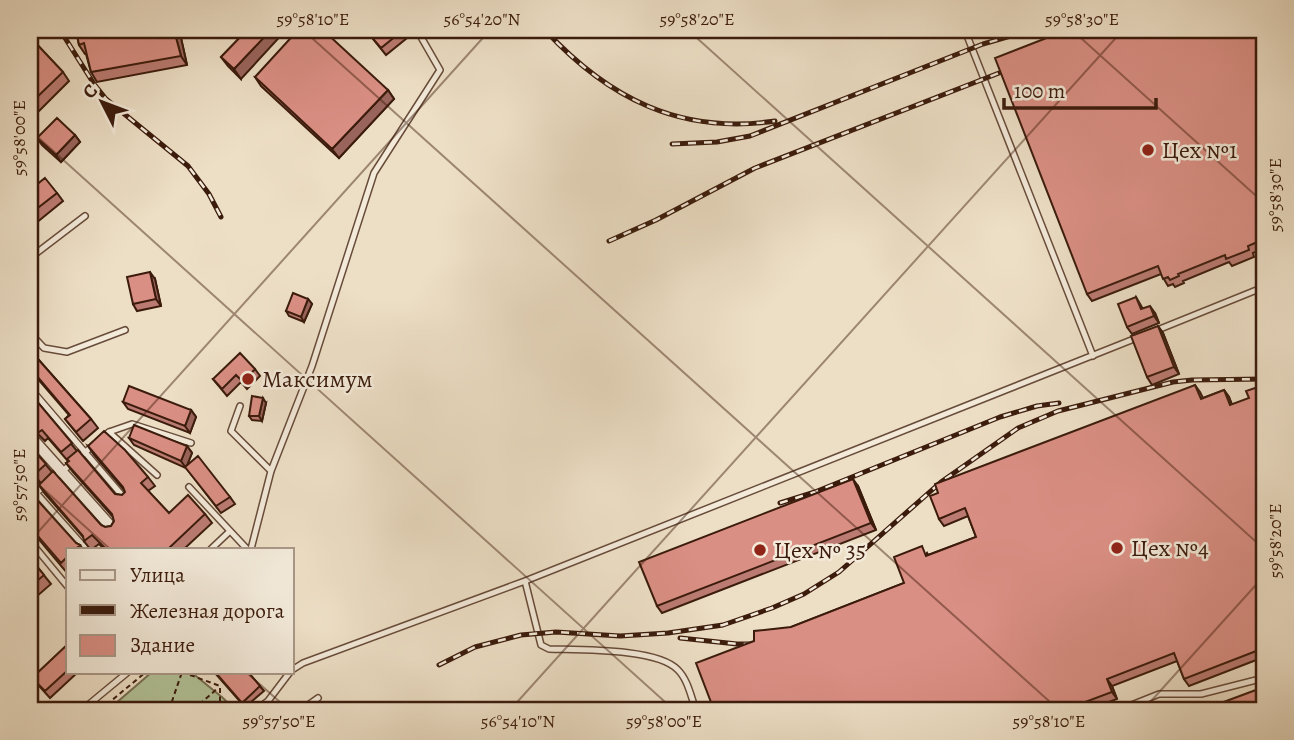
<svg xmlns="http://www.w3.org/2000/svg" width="1294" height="740" font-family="Alegreya,serif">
<rect width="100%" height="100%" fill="#eddfc6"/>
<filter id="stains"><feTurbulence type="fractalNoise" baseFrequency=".00286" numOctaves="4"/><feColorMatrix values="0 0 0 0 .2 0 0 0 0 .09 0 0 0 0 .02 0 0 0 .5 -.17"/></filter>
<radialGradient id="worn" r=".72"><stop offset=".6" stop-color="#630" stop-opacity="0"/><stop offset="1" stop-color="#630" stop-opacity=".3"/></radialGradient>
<!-- green -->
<path fill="#b3c399" stroke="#776f52" stroke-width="2" d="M 152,672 L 191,672 L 223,698 L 235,710 L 108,710 Z"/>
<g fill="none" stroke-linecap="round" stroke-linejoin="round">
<defs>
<path id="service" d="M 965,30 L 966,33 L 973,30
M 966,33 L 1093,356
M 30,258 L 85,216
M 1155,331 L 1264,287
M 30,333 L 44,348 L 67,352 L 125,330
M 30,388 L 126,500
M 240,406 L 231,431 L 271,471
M 109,432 L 157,475
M 102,438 L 109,432 L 132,424 L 191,443
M 30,486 L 86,549
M 189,487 L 247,549
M 30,498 L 95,444
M 30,541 L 68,587
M 211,549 L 229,532
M 251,549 L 271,471 L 312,366 L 374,173 L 440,70 L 417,30
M 525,581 L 541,645 L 549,649 C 579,650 658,648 678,670 C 688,680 691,697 696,710
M 30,598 L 34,603
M 292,670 L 303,663 L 525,581 L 1139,337
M 82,710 L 128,672
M 256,710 L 268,701 L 290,672
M 301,710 L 318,698
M 1119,710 L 1159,694 L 1201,694 L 1264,678"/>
<path id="minor" d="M 30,436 L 113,529"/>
</defs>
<!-- service casing -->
<use href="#service" stroke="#684c3a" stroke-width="8"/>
<!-- minor casing -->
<use href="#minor" stroke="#684c3a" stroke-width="13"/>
<!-- path -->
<path stroke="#3b1b0c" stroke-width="2" stroke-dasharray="5 3.5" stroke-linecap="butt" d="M 182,672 L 220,686 L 220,710
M 30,692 L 46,710
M 100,710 L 146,672
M 169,710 L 182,672
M 193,710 L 218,688"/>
<!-- service -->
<use href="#service" stroke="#f3eada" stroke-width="5"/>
<!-- minor -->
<use href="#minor" stroke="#f3eada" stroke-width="10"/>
<defs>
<path id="rail" d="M 60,30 L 94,84 L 106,99 L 188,166 L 209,194 L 221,217
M 545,30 C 608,98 680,135 775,121
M 1048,34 L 1061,30
M 672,144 L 717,142 L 750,136 L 983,44 L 1032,30
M 609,241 L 656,220 L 755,168 L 1017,66
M 780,503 L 815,492 L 1000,417 L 1037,406 L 1059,403
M 680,638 L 737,644 L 764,644
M 439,665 L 475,647 L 521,635 L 556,632 L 620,636 L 668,633 L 723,625 L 772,608 L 804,594 L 839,572 L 941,482 L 1018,428 L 1058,411 L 1173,382 L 1192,380 L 1264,379"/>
</defs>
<!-- rail casing -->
<use href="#rail" stroke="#3b1b0c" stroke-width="5"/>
<!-- rail -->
<use href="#rail" stroke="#f3eada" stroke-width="2.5" stroke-dasharray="8" stroke-linecap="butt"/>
</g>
<!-- wall -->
<path fill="#bb7b72" stroke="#3b1b0c" stroke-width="2" d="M 76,30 L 140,30 L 141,36 L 181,38 L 187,65 L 97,82 L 91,72 L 86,54 L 85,54 L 79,45 Z
M 247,30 L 241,79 L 228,66 L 221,57 Z
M 401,30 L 407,38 L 386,55 L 369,34 Z
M 1264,30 L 1264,249 L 1253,253 L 1254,257 L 1232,266 L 1229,262 L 1183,281 L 1184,283 L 1175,287 L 1173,284 L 1168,286 L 1161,274 L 1092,301 L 1087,294 Z
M 30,37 L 63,72 L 69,81 L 38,112 L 30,103 Z
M 255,77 L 388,90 L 394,99 L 339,158 L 261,86 Z
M 75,135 L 80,142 L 61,162 L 42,145 L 37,138 Z
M 30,190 L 57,193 L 63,201 L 30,228 Z
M 155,279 L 161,306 L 137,311 L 133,304 Z
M 1136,297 L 1143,309 L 1155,313 L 1159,323 L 1132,334 L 1127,327 Z
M 308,299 L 312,304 L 304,322 L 289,316 L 286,311 Z
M 1158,326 L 1163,333 L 1179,374 L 1152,385 L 1147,377 Z
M 30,350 L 91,419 L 98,428 L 83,441 L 65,419 L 69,415 L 30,370 Z
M 255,369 L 260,376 L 247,389 L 241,382 L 227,396 L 213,379 Z
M 1195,385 L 1200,392 L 1203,398 L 1224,390 L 1229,397 L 1232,405 L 1263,394 L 1264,397 L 1264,657 L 1189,686 L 1184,679 L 1177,661 L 1112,686 L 1117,699 L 1087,710 L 714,710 L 791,627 L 904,583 L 927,553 L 928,555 L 976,537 L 968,516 L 944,526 L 939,519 Z
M 30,393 L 77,451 L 115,494 L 122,495 L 125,492 L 124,490 L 94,455 L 88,446 L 148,477 L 155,486 L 148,491 L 169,513 L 205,514 L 212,523 L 184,549 L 104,549 L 99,544 L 92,549 L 90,549 L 84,541 L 84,538 L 45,494 L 39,485 L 40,482 L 30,470 L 30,446 L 52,472 L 101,525 L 105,527 L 111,526 L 114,521 L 113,517 L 73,472 L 66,463 L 69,461 L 68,459 L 67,460 L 48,438 L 45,441 L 33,429 L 30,429 Z
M 123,402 L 191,410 L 196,417 L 190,433 L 128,409 Z
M 266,403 L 262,421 L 252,420 L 249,416 Z
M 129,438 L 187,446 L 192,453 L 187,465 L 230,497 L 235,504 L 221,513 L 186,468 L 134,445 Z
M 858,486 L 876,530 L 662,613 L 657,606 Z
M 30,494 L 76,543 L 80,545 L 83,549 L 68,549 L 67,573 L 30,529 Z
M 30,558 L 51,584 L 36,597 L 31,593 L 30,593 Z
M 68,644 L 68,672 L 78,672 L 50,698 L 32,678 Z
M 214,672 L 248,672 L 264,691 L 245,707 Z"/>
<!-- shaded-wall -->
<path fill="#99645c" stroke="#3b1b0c" stroke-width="2" d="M 135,30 L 140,30 L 143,46 L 137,37 Z
M 174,30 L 181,38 L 187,65 L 181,56 Z
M 271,30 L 286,30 L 241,79 L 234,69 Z
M 388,90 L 394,99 L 339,158 L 332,149 Z
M 75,135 L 80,142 L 61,162 L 56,155 Z
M 150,272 L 155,279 L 161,306 L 156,299 Z
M 308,299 L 312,304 L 304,322 L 301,317 Z
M 1150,306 L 1155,313 L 1159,323 L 1154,316 Z
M 1158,326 L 1163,333 L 1179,374 L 1174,367 Z
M 1224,390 L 1229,397 L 1235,412 L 1230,405 Z
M 263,398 L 266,403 L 262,421 L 259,416 Z
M 191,410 L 196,417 L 190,433 L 185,426 Z
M 187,446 L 192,453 L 186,468 L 181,461 Z
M 853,479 L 858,486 L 876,530 L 871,523 Z
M 1107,679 L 1112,686 L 1117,699 L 1112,692 Z"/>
<!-- building -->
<path fill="#da8f84" stroke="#3b1b0c" stroke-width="2" d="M 76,30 L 135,30 L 137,37 L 168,30 L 174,30 L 181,56 L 91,72 L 84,43 L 79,45 Z
M 247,30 L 271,30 L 234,69 L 221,57 Z
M 298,30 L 323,30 L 388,90 L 332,149 L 255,77 Z
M 374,30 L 401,30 L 402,31 L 381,48 L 369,34 Z
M 1067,30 L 1264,30 L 1264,239 L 1248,246 L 1249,250 L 1226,259 L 1225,255 L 1178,274 L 1179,276 L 1170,280 L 1168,277 L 1163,279 L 1158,266 L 1087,294 L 995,58 Z
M 30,37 L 63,72 L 32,102 L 30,100 Z
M 57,118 L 75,135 L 56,155 L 37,138 Z
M 45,178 L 57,193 L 30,214 L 30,190 Z
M 150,272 L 156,299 L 133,304 L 127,277 Z
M 293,293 L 308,299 L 301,317 L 286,311 Z
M 1136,297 L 1141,309 L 1150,306 L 1154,316 L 1127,327 L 1118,304 Z
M 1158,326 L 1174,367 L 1147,377 L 1131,336 Z
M 30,350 L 91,419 L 76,432 L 65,419 L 70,415 L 30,368 Z
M 240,353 L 255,369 L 243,382 L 236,375 L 222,389 L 213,379 Z
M 1195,385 L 1201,399 L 1224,390 L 1230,405 L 1249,398 L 1246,391 L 1258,387 L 1264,403 L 1264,648 L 1184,679 L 1174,653 L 1107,679 L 1112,692 L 1064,710 L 714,710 L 696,663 L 754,641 L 754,631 L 791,627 L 904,583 L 894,557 L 922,546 L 926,556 L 976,537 L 965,508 L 939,519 L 930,496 L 938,493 L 935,484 Z
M 129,386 L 191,410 L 185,426 L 123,402 Z
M 30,393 L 72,443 L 61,452 L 42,430 L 39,432 L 30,423 Z
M 252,396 L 263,398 L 259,416 L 249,416 Z
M 134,425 L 187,446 L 181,461 L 129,438 Z
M 104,431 L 125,450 L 148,477 L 141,483 L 169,513 L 188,495 L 205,514 L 168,549 L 106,549 L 92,535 L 84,541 L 83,536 L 39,485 L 53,471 L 101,525 L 105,527 L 111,526 L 114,521 L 112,514 L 66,463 L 69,461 L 67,459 L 78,450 L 115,494 L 122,495 L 125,492 L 123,487 L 88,446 Z
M 30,446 L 46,464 L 35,474 L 30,468 Z
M 198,456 L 230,497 L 216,506 L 185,467 Z
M 853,479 L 871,523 L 657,606 L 639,562 Z
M 31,493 L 76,543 L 80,545 L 76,549 L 68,549 L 68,556 L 61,563 L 30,527 L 30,494 Z
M 30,558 L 44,575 L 30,587 Z
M 68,644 L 68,670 L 45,691 L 32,678 Z
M 215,672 L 248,672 L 260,686 L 242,703 Z
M 1264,687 L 1264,710 L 1202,710 Z
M 1197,702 L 1201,710 L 1189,710 L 1187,706 Z"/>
<!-- ticks -->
<path fill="none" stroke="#3b1b0c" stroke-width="2" stroke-opacity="0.45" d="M 303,30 L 1059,710M 688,30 L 1264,549M 1072,30 L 1264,203M 30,130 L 674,710M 30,477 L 110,549M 30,541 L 490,30M 246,672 L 289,710M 510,710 L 1123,30M 1143,710 L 1264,576"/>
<!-- markers -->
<g fill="#8f2418" stroke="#f3eada" stroke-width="2.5">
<circle cx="1148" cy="150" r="7"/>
<circle cx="248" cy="379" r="7"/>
<circle cx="1117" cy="548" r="7"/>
<circle cx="760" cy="550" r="7"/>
</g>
<g text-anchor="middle" stroke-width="5" stroke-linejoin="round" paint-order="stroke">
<!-- poi labels -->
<g font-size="24" fill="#3b1b0c" stroke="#f3eada" text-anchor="start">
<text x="1162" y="158">Цех №1</text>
<text x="262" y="387">Максимум</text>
<text x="1131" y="556">Цех №4</text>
<text x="774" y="558">Цех № 35</text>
</g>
</g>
<!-- margin -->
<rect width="1294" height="740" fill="none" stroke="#eddfc6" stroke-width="77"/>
<!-- legend -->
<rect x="66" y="548" width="228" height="126" fill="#f3eada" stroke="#a99788" stroke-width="2"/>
<rect x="80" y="570" width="35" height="10" fill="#f3eada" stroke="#a99788" stroke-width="2"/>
<text x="130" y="582" font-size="21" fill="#3b1b0c">Улица</text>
<rect x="80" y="605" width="35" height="10" fill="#3b1b0c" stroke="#a99788" stroke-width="2"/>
<text x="130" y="618" font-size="21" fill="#3b1b0c">Железная дорога</text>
<rect x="80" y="635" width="35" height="21" fill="#da8f84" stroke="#a99788" stroke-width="2"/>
<text x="130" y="652" font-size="21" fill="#3b1b0c">Здание</text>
<!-- north arrow -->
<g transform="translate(102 102) rotate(312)" stroke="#f3eada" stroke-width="5" paint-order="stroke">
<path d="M0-5L12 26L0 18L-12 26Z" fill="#3b1b0c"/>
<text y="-10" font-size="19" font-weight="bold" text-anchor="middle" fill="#3b1b0c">С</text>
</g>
<!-- scale -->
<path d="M1004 98v10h152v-10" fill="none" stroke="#3b1b0c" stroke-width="3.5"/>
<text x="1014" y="98" font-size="21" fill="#3b1b0c" stroke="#f3eada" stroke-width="5" paint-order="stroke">100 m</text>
<rect x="38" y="38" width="1218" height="664" fill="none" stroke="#3b1b0c" stroke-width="2.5"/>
<g font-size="18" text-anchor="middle" fill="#3b1b0c">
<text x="313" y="25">59°58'10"E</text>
<text x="482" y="25">56°54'20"N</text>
<text x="697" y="25">59°58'20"E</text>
<text x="1082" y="25">59°58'30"E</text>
<text transform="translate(19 138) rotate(-90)" y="6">59°58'00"E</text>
<text transform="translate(1275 195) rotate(-90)" y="6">59°58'30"E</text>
<text transform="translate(19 485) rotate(-90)" y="6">59°57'50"E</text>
<text transform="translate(1275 541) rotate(-90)" y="6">59°58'20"E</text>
<text x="279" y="727">59°57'50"E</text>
<text x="518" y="727">56°54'10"N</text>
<text x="664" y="727">59°58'00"E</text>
<text x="1049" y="727">59°58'10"E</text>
</g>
<rect width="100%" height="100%" filter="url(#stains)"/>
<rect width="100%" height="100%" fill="url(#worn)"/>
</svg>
